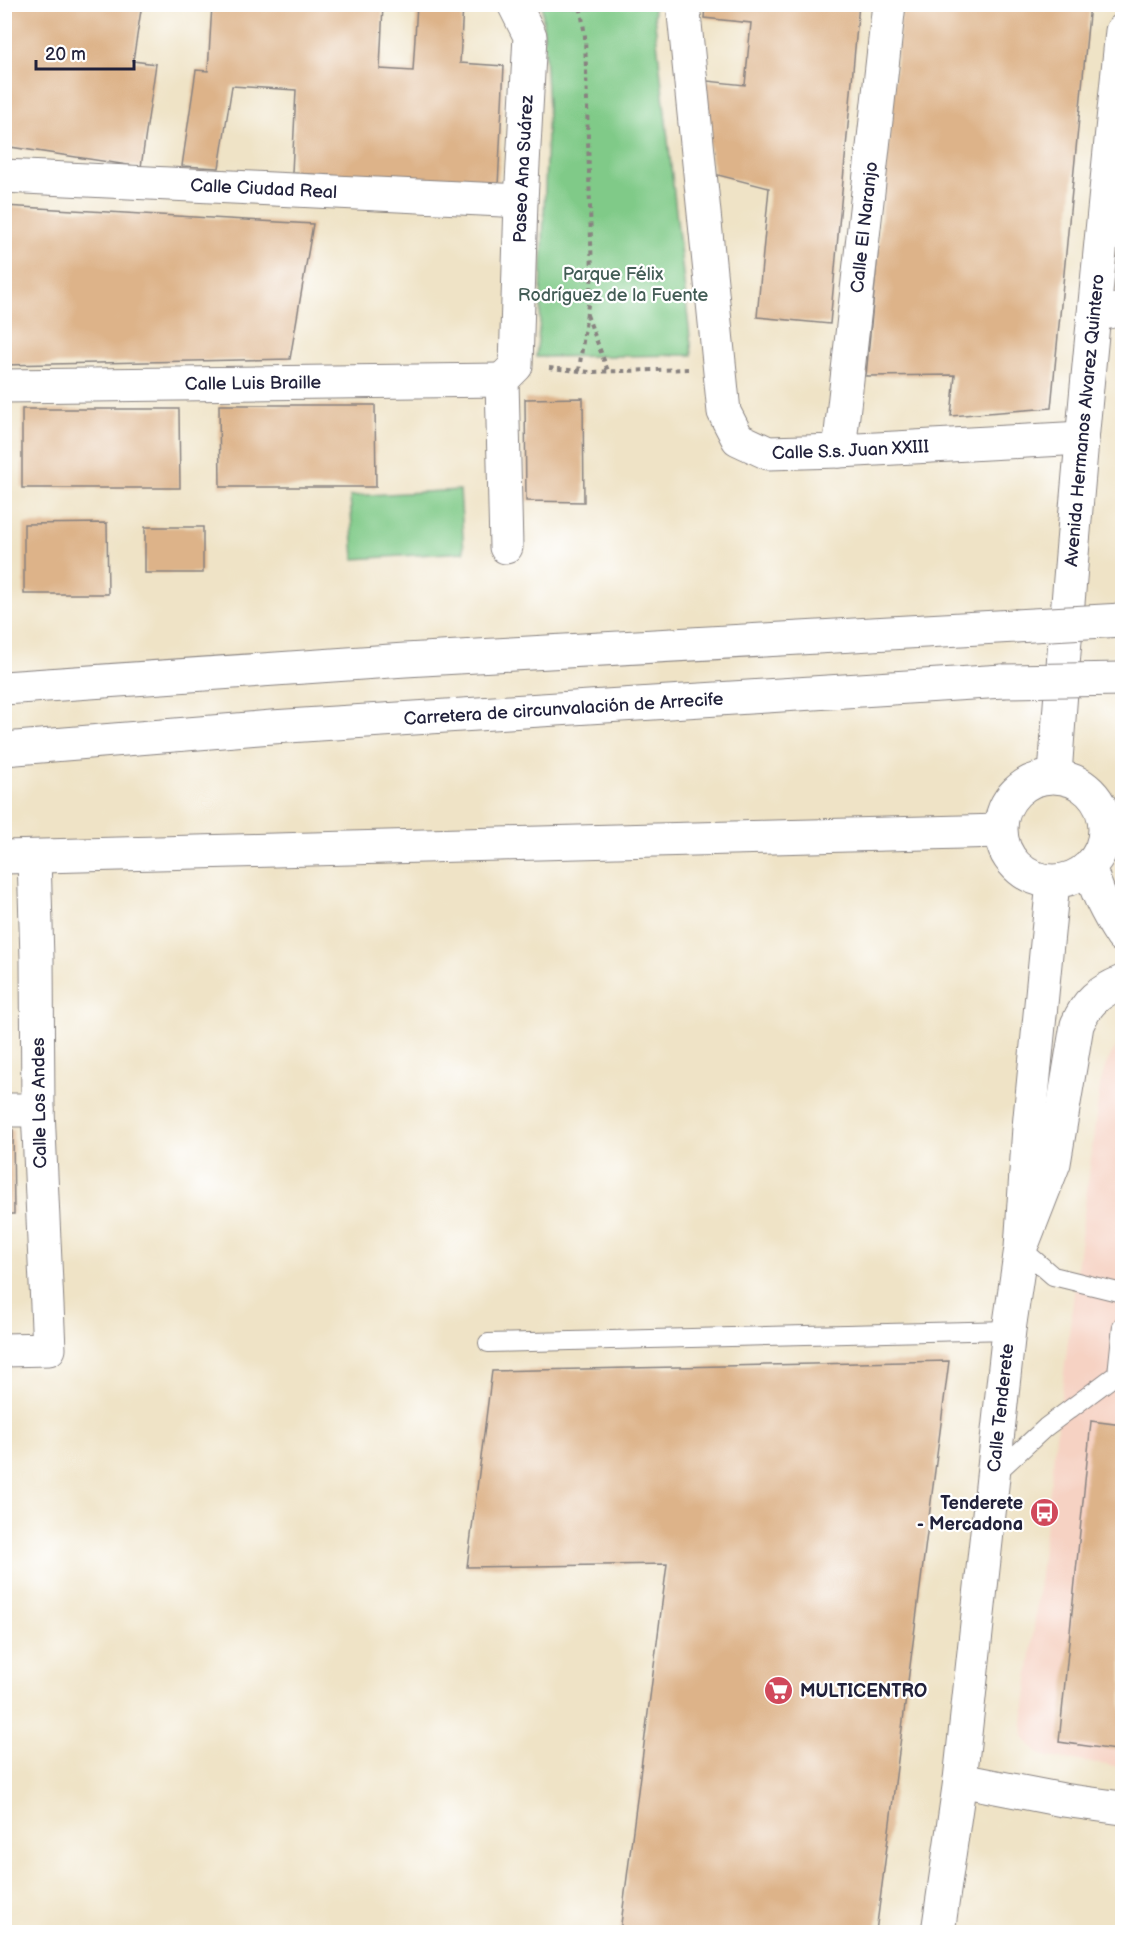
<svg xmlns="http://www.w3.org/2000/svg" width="1127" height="1937" font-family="'Balsamiq Sans',sans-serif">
<rect width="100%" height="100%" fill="#fff"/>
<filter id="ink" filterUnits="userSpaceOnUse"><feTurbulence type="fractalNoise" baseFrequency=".0167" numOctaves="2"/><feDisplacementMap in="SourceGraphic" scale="12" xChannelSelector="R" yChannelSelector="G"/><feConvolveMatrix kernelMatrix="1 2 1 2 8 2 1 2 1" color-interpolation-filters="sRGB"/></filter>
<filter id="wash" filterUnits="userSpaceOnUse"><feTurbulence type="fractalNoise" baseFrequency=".008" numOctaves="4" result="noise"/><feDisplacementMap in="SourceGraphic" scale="24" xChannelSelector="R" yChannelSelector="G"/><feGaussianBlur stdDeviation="1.35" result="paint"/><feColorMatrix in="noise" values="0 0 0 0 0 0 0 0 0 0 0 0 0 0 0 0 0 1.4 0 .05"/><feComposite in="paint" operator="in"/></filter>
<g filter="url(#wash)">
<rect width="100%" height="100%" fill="#efe3c6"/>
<!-- built -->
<path fill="#f6d2c3" d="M 1122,1040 L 1122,1767 L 1048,1757 L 1039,1753 L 1031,1746 L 1024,1737 L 1023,1723 L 1054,1453 L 1100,1085 L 1105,1067 L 1112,1053 Z"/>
<!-- green -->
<path fill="#80ca88" stroke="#517662" stroke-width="1.5" d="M 542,5 L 653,5 L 692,355 L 536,357 L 540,321 L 548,106 Z
M 460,490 L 464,552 L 354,559 L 350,496 Z"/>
<g id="blocks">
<!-- building -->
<path fill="#ddb389" d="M 4,4 L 142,4 L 133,61 L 156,64 L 141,167 L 4,146 Z
M 417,4 L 463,4 L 460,63 L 504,66 L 498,186 L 292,173 L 296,90 L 232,86 L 219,168 L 182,166 L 196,70 L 208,71 L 212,5 L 383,5 L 380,69 L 413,71 Z
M 705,4 L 859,4 L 830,324 L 757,317 L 769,188 L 714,174 L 698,80 L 745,85 L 751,23 L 704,18 Z
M 902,4 L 1090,4 L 1051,408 L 951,416 L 955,375 L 866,376 Z
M 4,206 L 313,224 L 290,359 L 4,365 Z
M 583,398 L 584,502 L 526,501 L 525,399 Z
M 219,405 L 375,405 L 376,487 L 220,487 Z
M 22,409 L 179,409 L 180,488 L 22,488 Z
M 107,523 L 108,594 L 24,594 L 24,524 Z
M 145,527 L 203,527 L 203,573 L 145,573 Z
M 5,989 L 7,989 L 8,1077 L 5,1077 Z
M 4,1130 L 13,1130 L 14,1214 L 4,1214 Z
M 949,1361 L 876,1932 L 620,1932 L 667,1564 L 467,1567 L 492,1371 Z
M 1091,1421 L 1122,1425 L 1122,1751 L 1059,1742 Z"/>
</g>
</g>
<g filter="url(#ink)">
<use href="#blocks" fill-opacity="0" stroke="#888280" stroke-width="1.5"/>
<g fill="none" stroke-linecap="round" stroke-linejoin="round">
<defs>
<path id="service" d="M 1021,1248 L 1053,1276 L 1122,1293
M 488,1343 L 1009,1330
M 1117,1374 L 1122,1326
M 993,1476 L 1046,1427 L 1117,1374 L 1122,1375"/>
<g id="minor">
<path id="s1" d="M 683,4 L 724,412 L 738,439 L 768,453 L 839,451 L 1082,438"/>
<path id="s2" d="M 4,176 L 521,201"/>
<path d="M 1094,315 L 1122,309"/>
<path id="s3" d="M 4,386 L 502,380"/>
<path id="s4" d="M 839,451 L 889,4"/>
<path id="s5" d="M 506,547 L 502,380 L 516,366 L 521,201 L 530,36 L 514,4"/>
<path d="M 4,857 L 1000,831"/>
<path d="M 1090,868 C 1096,892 1108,915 1122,936"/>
<path d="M 4,1110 L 38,1110"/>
<path d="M 1024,1240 L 1054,1163 L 1077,1025 C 1087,1001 1099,992 1122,982"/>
<path d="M 4,1350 L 49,1349 L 38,1110 L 37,959 L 34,857"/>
<path d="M 960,1780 L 1063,1800 L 1122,1808"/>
</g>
<g id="tertiary">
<path id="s6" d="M 1055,775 C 1072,527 1097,279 1122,31"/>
<circle cx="1053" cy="829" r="52"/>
<path id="s7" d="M 938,1932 L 960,1780 L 1009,1330 L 1021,1248 L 1029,1127 L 1053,882"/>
</g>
<g id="motorway">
<path d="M 4,688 L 405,660 L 1015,626"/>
<path id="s8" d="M 4,749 L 272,727 L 1003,681"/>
</g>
</defs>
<!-- service casing -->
<use href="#service" stroke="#888280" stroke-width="20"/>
<!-- minor casing -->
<use href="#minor" stroke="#888280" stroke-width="35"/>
<!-- tertiary casing -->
<use href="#tertiary" stroke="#888280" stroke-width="35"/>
<!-- motorway casing -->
<use href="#motorway" stroke="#888280" stroke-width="35"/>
<!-- path -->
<path stroke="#888280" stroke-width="4" stroke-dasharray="4.5 4.5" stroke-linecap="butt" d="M 587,315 L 608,371
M 549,368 L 590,372 L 688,369
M 579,371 L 592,275 L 585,36 L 580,4"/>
<!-- service -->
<use href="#service" stroke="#fff" stroke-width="18"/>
<!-- minor -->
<use href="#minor" stroke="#fff" stroke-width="33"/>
<!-- tertiary -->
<use href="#tertiary" stroke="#fff" stroke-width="33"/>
<!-- motorway -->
<use href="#motorway" stroke="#fff" stroke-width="33"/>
<defs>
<path id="motorway-bridge" d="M 1015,626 L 1122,620
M 1003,681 L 1122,679"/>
</defs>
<!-- motorway-bridge casing -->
<use href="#motorway-bridge" stroke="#888280" stroke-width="35" stroke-linecap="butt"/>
<!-- motorway-bridge -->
<use href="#motorway-bridge" stroke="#fff" stroke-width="33"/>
</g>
</g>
<!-- icons -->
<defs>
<symbol id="bus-disc" viewBox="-11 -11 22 22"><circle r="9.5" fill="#d1495b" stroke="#fff"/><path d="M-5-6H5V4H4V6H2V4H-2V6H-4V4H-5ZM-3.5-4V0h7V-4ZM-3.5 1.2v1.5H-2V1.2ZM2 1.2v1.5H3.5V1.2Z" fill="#fff"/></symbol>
<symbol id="supermarket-disc" viewBox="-11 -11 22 22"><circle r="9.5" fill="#d1495b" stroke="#fff"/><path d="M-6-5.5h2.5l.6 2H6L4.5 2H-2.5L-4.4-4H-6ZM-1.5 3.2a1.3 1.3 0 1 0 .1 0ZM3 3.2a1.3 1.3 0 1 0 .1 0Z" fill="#fff"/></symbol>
</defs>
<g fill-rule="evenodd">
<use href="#bus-disc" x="1028" y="1496" width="33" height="33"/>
<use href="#supermarket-disc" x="762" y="1674" width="33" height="33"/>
</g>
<g text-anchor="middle" stroke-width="4.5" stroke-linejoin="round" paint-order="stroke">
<!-- street labels -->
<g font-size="18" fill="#22223b" stroke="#fff">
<text dy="6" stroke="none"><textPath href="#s5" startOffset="384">Paseo Ana Suárez</textPath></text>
<text dy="6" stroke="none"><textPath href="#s2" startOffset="260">Calle Ciudad Real</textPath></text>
<text dy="6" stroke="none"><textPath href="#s4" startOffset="225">Calle El Naranjo</textPath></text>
<text dy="6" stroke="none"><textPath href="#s3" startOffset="249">Calle Luis Braille</textPath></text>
<text dy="6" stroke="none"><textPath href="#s6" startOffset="356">Avenida Hermanos Alvarez Quintero</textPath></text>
<text dy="6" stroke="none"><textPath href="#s1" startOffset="556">Calle S.s. Juan XXIII</textPath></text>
<text dy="6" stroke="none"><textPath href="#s8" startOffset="561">Carretera de circunvalación de Arrecife</textPath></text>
<text transform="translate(39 1103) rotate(-91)" y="6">Calle Los Andes</text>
<text dy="6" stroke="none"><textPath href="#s7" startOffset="528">Calle Tenderete</textPath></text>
</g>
<!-- park labels -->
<g font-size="18" fill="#435d56" stroke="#fff">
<text x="613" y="280">Parque Félix<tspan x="613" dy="21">Rodríguez de la Fuente</tspan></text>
</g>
<!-- poi labels -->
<g font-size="18" font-weight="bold" fill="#22223b" stroke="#fff" text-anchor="end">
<text x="1023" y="1509">Tenderete<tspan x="1023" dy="21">- Mercadona</tspan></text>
<text x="800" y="1697" text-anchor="start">MULTICENTRO</text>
</g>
</g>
<!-- margin -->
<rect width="1127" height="1937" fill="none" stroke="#fff" stroke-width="24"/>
<!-- scale -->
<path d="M36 60v9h98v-9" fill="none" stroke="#22223b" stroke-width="3"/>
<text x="45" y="60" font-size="18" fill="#22223b" stroke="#ffffff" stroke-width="4.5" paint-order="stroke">20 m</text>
</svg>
